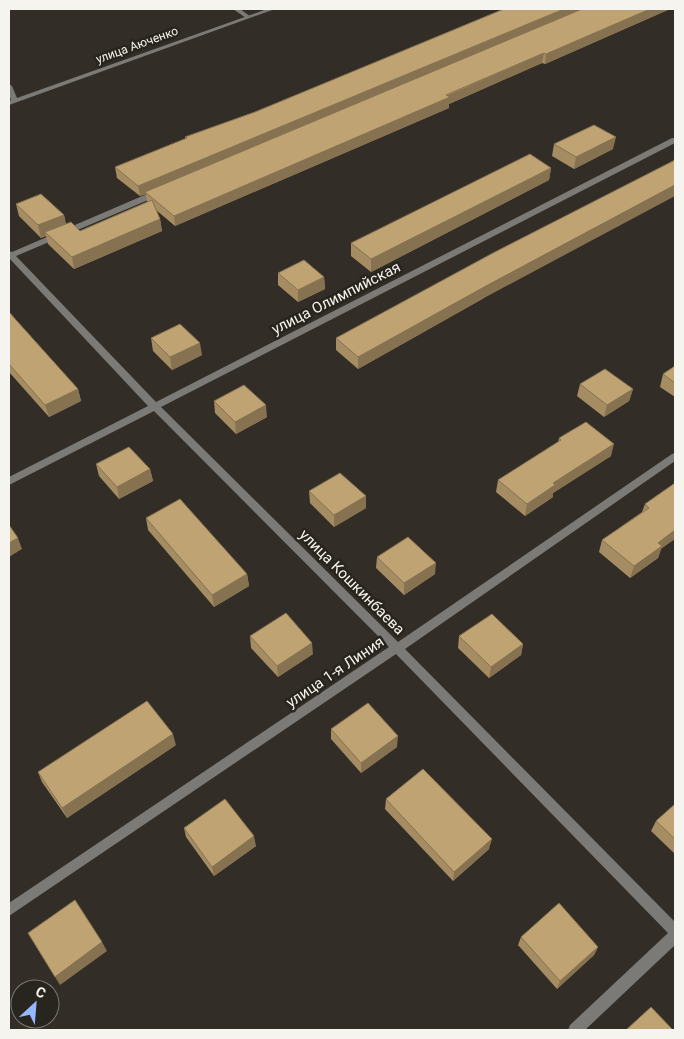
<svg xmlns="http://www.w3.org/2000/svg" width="684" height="1039" font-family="Roboto,sans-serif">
<rect width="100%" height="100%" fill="#322e27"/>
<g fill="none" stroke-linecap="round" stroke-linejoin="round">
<!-- service -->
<path fill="#7c7a76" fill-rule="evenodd" d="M 233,9 L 240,9 L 251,17 L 246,18 Z"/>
<!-- minor -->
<path fill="#7c7a76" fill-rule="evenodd" d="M 267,9 L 275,9 L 9,105 L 9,101 L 11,100 L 9,94 L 9,84 L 12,86 L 17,98 Z
M 672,138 L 675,138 L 675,143 L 161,407 L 398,642 L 672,454 L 675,453 L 675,461 L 405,649 L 675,922 L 675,945 L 585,1030 L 568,1030 L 570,1025 L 668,933 L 396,654 L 9,916 L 9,903 L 389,647 L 154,411 L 9,485 L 9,477 L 148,406 L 9,258 L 9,251 L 12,252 L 154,191 L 160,191 L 160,195 L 16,256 L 156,402 Z"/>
</g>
<!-- wall -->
<path fill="#a58c62" d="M 504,9 L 670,9 L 545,64 L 542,63 L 449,104 L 449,108 L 175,226 L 156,210 L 160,219 L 162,231 L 74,269 L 48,244 L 46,236 L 41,238 L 19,216 L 16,204 L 64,215 L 66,224 L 80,231 L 147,202 L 146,194 L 140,196 L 117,178 L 115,167 L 185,139 L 185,137 L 255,112 Z
M 554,144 L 613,149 L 574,169 L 552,156 Z
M 551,168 L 549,180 L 371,272 L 351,256 L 351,243 Z
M 278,273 L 324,277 L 325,289 L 298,302 L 278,285 Z
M 484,298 L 358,369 L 336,350 L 336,338 Z
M 9,312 L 78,389 L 81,401 L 49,417 L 9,372 Z
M 151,338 L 202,355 L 172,370 L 153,351 Z
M 675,366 L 675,397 L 660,387 L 663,374 Z
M 580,384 L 633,389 L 629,401 L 604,417 L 577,396 Z
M 214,401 L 267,417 L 236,434 L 215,413 Z
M 559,438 L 611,456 L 553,493 L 553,497 L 525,516 L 496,492 L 498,480 L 558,442 Z
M 96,464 L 150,469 L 153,481 L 119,499 L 99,476 Z
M 675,483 L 661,549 L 658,558 L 630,578 L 599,552 L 602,540 L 642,512 L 645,504 Z
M 309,491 L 366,508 L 334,527 L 310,503 Z
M 146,518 L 247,574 L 249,586 L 214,607 L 148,530 Z
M 377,557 L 435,574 L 404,595 L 376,568 Z
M 250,636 L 313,654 L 278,677 L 251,648 Z
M 459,636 L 523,644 L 521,655 L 489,678 L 458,648 Z
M 331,729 L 397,747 L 361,773 L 331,739 Z
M 176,745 L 67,818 L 42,782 L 38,772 Z
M 386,799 L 489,849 L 453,881 L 385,809 Z
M 675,804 L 675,854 L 651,831 L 656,821 Z
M 184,828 L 256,846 L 214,876 L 186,837 Z
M 521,937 L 598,947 L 594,955 L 557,989 L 518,945 Z"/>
<!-- shaded-wall -->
<path fill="#867250" d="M 564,9 L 587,9 L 145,192 L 146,194 L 140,196 L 138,186 Z
M 650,9 L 670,9 L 545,64 L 546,54 Z
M 544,53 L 542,63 L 449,104 L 449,108 L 175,226 L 174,216 Z
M 616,137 L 613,149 L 574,169 L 576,157 Z
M 551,168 L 549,180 L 371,272 L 371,259 Z
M 675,185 L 675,196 L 484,298 L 358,369 L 358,357 L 486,286 Z
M 64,215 L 66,227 L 45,232 L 46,236 L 41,238 L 38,225 Z
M 160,219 L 162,231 L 74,269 L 72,257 Z
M 324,277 L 325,289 L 298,302 L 298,290 Z
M 200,343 L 202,355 L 172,370 L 170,357 Z
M 78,389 L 81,401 L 49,417 L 45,405 Z
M 633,389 L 629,401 L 604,417 L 607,405 Z
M 266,405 L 267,417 L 236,434 L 235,422 Z
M 614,444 L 611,456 L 553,493 L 553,497 L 525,516 L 527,504 L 553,483 Z
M 150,469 L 153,481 L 119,499 L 117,487 Z
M 366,496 L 366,508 L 334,527 L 334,515 Z
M 675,530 L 675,539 L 661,549 L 658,558 L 630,578 L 634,566 L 658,543 Z
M 18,538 L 22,549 L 9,557 L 9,543 Z
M 436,563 L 435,574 L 404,595 L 404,583 Z
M 247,574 L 249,586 L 214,607 L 212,595 Z
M 312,643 L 313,654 L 278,677 L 277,666 Z
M 523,644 L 521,655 L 489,678 L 491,667 Z
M 173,734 L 176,745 L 67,818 L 62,808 Z
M 398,736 L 397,747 L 361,773 L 361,763 Z
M 254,836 L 256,846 L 214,876 L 212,867 Z
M 492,839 L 489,849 L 453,881 L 454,872 Z
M 102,942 L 107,951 L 60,985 L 55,977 Z
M 598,947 L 594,955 L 557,989 L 560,981 Z"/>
<!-- building -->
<path fill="#c0a372" stroke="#867250" d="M 504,9 L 564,9 L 138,186 L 115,167 L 187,138 L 185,137 L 255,112 Z
M 582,9 L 650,9 L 546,54 L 544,53 L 446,95 L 450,97 L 174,216 L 145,192 Z
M 594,125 L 616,137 L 576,157 L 554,144 Z
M 530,154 L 551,168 L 371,259 L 351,243 Z
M 675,160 L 675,185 L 486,286 L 358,357 L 336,338 L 493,253 Z
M 41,194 L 64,215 L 38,225 L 16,204 Z
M 152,200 L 160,219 L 72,257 L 45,232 L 71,222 L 80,231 Z
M 304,260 L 324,277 L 298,290 L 278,273 Z
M 9,312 L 16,320 L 78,389 L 45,405 L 9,364 Z
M 180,324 L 200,343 L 170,357 L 151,338 Z
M 675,366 L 675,383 L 663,374 Z
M 605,369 L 633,389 L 607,405 L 580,384 Z
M 244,385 L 266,405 L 235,422 L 214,401 Z
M 586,422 L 614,444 L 553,483 L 555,485 L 527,504 L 498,480 L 561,440 L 559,438 Z
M 129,447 L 150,469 L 117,487 L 96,464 Z
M 340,473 L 366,496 L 334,515 L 309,491 Z
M 675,483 L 675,530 L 658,543 L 662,546 L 634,566 L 602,540 L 649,508 L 645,504 Z
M 180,499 L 247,574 L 212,595 L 146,518 Z
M 9,525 L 18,538 L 9,543 Z
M 408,537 L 436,563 L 404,583 L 377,557 Z
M 286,613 L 312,643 L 277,666 L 250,636 Z
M 492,614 L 523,644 L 491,667 L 459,636 Z
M 147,701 L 173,734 L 62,808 L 38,772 Z
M 368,703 L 398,736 L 361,763 L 331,729 Z
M 423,769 L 492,839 L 454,872 L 386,799 Z
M 225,799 L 254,836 L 212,867 L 184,828 Z
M 675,804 L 675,839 L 656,821 Z
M 75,900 L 102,942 L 55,977 L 28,933 Z
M 559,903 L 598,947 L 560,981 L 521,937 Z
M 651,1007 L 673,1030 L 626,1030 Z"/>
<g text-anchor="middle" stroke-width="5" stroke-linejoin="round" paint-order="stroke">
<!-- far-street labels -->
<g font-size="12" fill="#f6f4ef" stroke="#28241e">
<text transform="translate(137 45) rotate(-20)" y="4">улица Аюченко</text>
</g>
<!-- street labels -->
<g font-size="15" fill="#f6f4ef" stroke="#28241e">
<text transform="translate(336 298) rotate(-27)" y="5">улица Олимпийская</text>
<text transform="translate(352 582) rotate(45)" y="5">улица Кошкинбаева</text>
<text transform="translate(335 672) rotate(-34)" y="5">улица 1-я Линия</text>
</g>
</g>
<!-- border -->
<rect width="684" height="1039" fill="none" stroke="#f6f4ef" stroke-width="20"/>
<!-- north arrow -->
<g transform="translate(35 1004) rotate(26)"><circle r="24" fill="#28241e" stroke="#7a7772"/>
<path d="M0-4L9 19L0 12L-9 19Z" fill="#96b6fd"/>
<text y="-8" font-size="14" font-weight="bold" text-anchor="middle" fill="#f6f4ef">С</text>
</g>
</svg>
